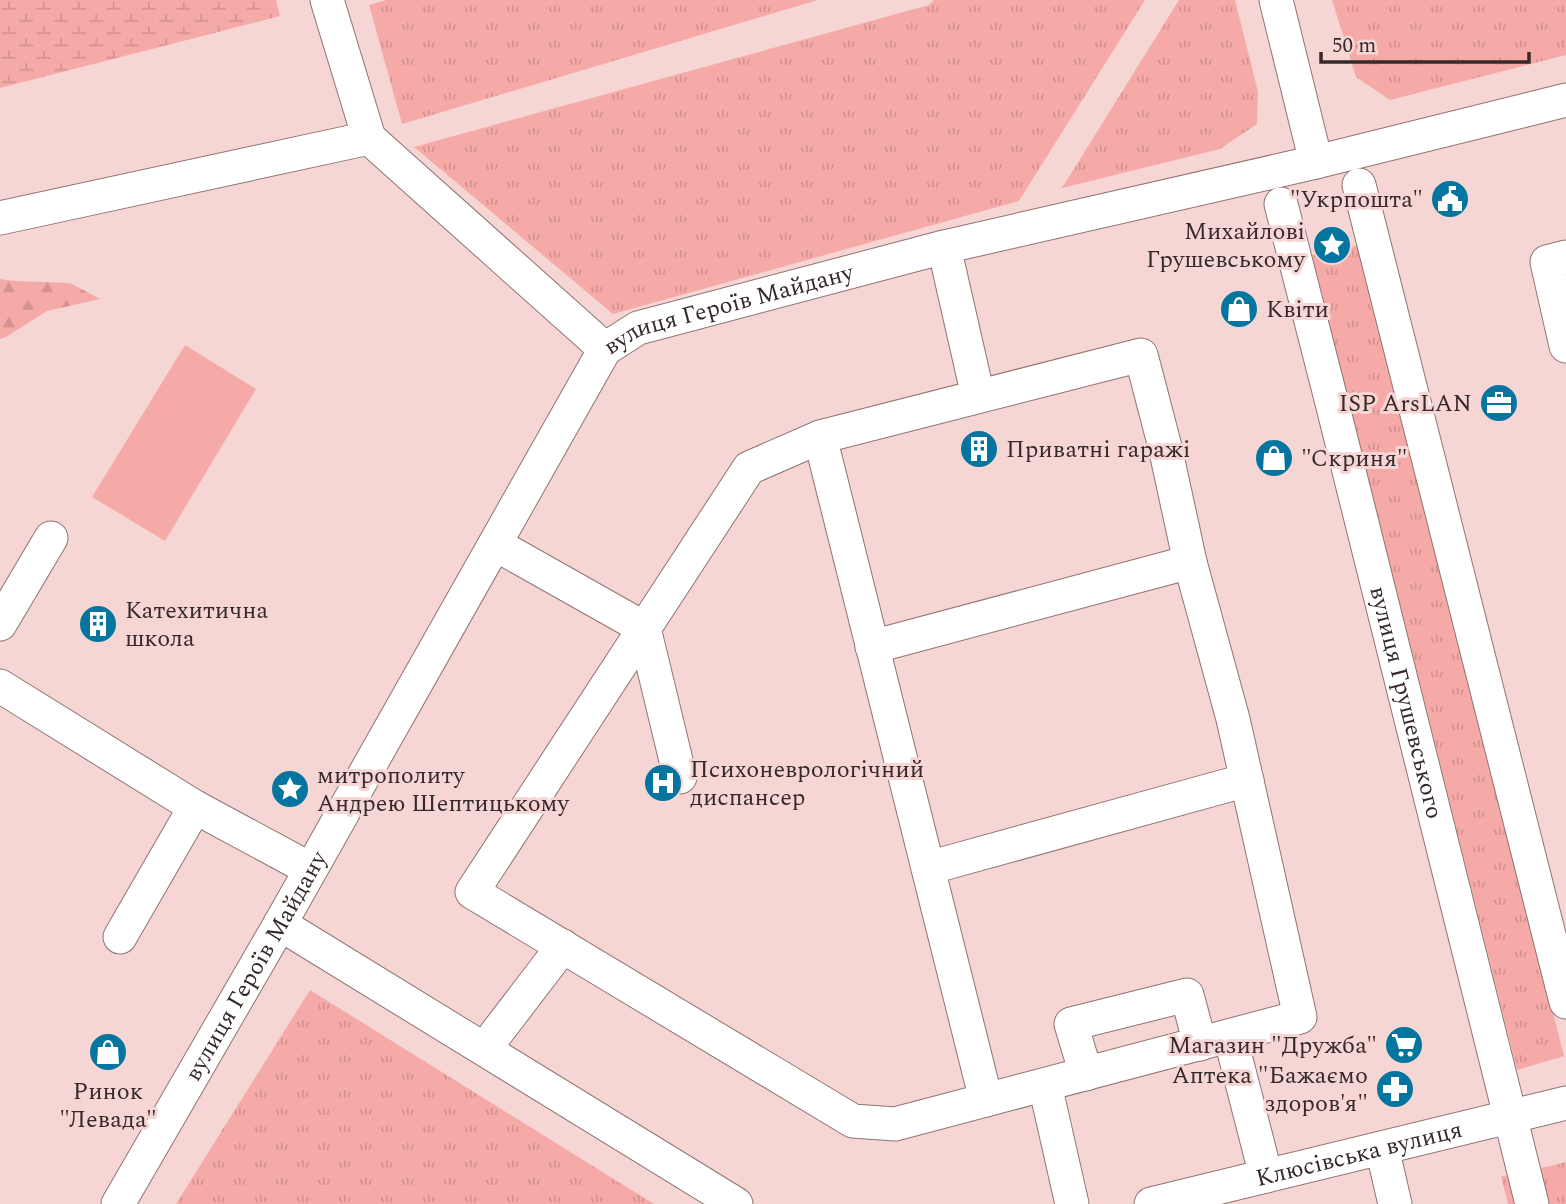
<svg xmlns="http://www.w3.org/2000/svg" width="1566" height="1204" font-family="Spectral,serif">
<defs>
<pattern id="grass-tufts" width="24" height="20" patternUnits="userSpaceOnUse" patternTransform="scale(1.75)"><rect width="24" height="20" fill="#f6aaa7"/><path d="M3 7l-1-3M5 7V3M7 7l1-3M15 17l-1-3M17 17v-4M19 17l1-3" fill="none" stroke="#d49290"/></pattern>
<pattern id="forest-firs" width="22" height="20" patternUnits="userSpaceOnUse" patternTransform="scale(1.75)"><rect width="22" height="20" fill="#f6aaa7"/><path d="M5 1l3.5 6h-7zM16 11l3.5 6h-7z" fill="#d49290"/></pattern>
<pattern id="wetland-marsh" width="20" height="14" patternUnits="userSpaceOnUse" patternTransform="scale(1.75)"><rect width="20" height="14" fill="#f6aaa7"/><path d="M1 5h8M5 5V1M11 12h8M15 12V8" fill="none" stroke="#d49290"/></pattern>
</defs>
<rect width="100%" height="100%" fill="#f6d6d4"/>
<!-- grass -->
<path fill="url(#grass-tufts)" d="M 386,0 L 818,0 L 402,124 L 369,5 Z
M 934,0 L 1145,0 L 1019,201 L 613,314 L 414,147 L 929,5 Z
M 1179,0 L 1235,0 L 1258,92 L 1257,124 L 1220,149 L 1062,188 Z
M 1332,0 L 1566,0 L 1566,55 L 1390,100 L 1356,77 Z
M 1360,245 L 1564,1056 L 1517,1070 L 1312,255 Z
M 310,990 L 654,1204 L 176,1204 Z
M 1566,1162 L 1566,1204 L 1545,1204 L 1537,1169 Z
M 1518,1174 L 1526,1204 L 1508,1204 L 1501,1176 Z"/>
<!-- forest -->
<path fill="url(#forest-firs)" d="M 0,279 L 15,281 L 70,283 L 100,299 L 47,311 L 6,337 L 0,339 Z"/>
<!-- wetland -->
<path fill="url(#wetland-marsh)" d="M 0,0 L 276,0 L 280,16 L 0,88 Z"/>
<!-- pitch -->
<path fill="#f6aaa7" d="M 185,345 L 256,389 L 165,541 L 92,497 Z"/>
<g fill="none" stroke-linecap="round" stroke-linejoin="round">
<defs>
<g id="minor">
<path d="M 327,0 L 369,138"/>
<path d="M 1276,0 L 1316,162"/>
<path d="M 1359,185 L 1566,1002"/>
<path id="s1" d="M 1281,204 L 1332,403 L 1532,1204"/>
<path d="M 0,218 L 369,138 L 605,349"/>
<path d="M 944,247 L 978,396"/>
<path d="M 1566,257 L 1547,262 L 1566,346"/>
<path d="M 1141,355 L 1165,447 L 1190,562 L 1233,719 L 1300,1017 L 895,1124 L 853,1121 L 472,892 L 749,468 L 820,437 Z"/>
<path d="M 820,437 L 986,1100"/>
<path d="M 495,544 L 644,628 L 680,777"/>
<path d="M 0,624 L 51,538"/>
<path d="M 872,647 L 1190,562"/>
<path d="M 0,686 L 195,807 L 310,869"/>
<path d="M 928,868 L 1247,780"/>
<path d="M 280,924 L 736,1204"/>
<path d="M 120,937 L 195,807"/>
<path d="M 1230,1036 L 1266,1176"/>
<path d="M 486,1050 L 495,1035 L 563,946"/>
<path d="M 1086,1074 L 1071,1024 L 1187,995 L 1200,1044"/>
<path d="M 1045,1085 L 1072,1204"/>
<path d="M 1382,1148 L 1395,1204"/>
<path id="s2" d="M 118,1204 L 280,924 L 605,349 L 638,328 L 944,247 L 1316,162 L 1566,100"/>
<path id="s3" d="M 1151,1204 L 1566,1103"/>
</g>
</defs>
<!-- minor casing -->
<use href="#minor" stroke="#8f7372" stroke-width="35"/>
<!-- minor -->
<use href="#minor" stroke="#fff" stroke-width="33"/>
</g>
<!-- icons -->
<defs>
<symbol id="civic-disc" viewBox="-11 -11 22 22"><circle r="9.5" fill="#03759f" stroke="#f6d6d4"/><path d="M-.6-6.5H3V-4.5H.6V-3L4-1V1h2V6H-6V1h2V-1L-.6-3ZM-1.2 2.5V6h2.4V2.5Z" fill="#fff"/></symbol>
<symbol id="sight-disc" viewBox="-11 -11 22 22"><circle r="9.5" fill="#03759f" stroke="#f6d6d4"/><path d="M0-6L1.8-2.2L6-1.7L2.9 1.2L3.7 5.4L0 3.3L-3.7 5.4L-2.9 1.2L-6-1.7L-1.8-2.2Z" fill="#fff"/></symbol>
<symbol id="shop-disc" viewBox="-11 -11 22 22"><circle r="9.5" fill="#03759f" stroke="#f6d6d4"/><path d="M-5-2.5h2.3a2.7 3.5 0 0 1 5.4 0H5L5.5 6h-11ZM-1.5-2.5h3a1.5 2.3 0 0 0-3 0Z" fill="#fff"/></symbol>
<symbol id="office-disc" viewBox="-11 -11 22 22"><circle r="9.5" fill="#03759f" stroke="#f6d6d4"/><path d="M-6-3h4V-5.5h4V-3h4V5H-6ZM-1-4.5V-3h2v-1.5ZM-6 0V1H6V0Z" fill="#fff"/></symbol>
<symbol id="building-disc" viewBox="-11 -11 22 22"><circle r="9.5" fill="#03759f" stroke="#f6d6d4"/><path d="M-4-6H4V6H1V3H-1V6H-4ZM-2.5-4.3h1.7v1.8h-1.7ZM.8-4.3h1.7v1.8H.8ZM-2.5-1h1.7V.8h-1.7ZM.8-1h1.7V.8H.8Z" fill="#fff"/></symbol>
<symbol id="hospital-disc" viewBox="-11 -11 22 22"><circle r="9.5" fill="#03759f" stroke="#f6d6d4"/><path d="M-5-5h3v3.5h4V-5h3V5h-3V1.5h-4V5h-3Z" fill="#fff"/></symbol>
<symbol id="supermarket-disc" viewBox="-11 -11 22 22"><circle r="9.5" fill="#03759f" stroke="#f6d6d4"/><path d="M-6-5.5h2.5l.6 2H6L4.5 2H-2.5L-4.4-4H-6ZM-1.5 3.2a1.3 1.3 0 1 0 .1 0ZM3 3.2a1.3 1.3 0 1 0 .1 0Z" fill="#fff"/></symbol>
<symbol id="pharmacy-disc" viewBox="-11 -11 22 22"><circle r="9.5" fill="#03759f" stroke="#f6d6d4"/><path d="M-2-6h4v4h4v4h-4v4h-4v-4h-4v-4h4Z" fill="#fff"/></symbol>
</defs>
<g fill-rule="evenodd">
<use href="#civic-disc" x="1428" y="177" width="44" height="44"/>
<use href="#sight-disc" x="1310" y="223" width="44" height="44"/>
<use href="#shop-disc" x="1217" y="287" width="44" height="44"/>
<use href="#office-disc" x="1477" y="381" width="44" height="44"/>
<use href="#building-disc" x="957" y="427" width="44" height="44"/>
<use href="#shop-disc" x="1252" y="436" width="44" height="44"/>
<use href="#building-disc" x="76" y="602" width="44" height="44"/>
<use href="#hospital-disc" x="641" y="761" width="44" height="44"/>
<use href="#sight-disc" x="268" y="767" width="44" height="44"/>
<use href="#supermarket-disc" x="1382" y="1023" width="44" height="44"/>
<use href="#shop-disc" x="86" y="1030" width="44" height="44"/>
<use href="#pharmacy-disc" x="1373" y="1067" width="44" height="44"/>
</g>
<g text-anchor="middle" stroke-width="6" stroke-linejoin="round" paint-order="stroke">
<!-- poi labels -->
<g font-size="24" fill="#362a29" stroke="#f6d6d4" text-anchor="start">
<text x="1423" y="207" text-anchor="end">"Укрпошта"</text>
<text x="1305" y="239" text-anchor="end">Михайлові<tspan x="1305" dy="28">Грушевському</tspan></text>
<text x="1266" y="317">Квіти</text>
<text x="1472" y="411" text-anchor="end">ISP ArsLAN</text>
<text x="1006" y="457">Приватні гаражі</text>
<text x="1301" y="466">"Скриня"</text>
<text x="125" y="618">Катехитична<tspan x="125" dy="28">школа</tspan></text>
<text x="690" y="777">Психоневрологічний<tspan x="690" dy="28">диспансер</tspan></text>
<text x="317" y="783">митрополиту<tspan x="317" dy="28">Андрею Шептицькому</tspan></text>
<text x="1377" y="1053" text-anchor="end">Магазин "Дружба"</text>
<text x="1368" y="1083" text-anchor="end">Аптека "Бажаємо<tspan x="1368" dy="28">здоров'я"</tspan></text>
<text x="108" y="1099" text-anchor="middle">Ринок<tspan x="108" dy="28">"Левада"</tspan></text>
</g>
<!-- street labels -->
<g font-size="24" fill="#362a29" stroke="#f6d6d4">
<text dy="8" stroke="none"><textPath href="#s2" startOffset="1115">вулиця Героїв Майдану</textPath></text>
<text dy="8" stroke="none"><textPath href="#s1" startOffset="514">вулиця Грушевського</textPath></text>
<text dy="8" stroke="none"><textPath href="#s2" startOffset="275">вулиця Героїв Майдану</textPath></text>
<text dy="8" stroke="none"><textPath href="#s3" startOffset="214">Клюсівська вулиця</textPath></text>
</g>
</g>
<!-- scale -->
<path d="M1321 52v10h208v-10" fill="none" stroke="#362a29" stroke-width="3.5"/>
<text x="1332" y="52" font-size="21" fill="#362a29" stroke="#f6d6d4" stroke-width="5" paint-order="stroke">50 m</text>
</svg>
